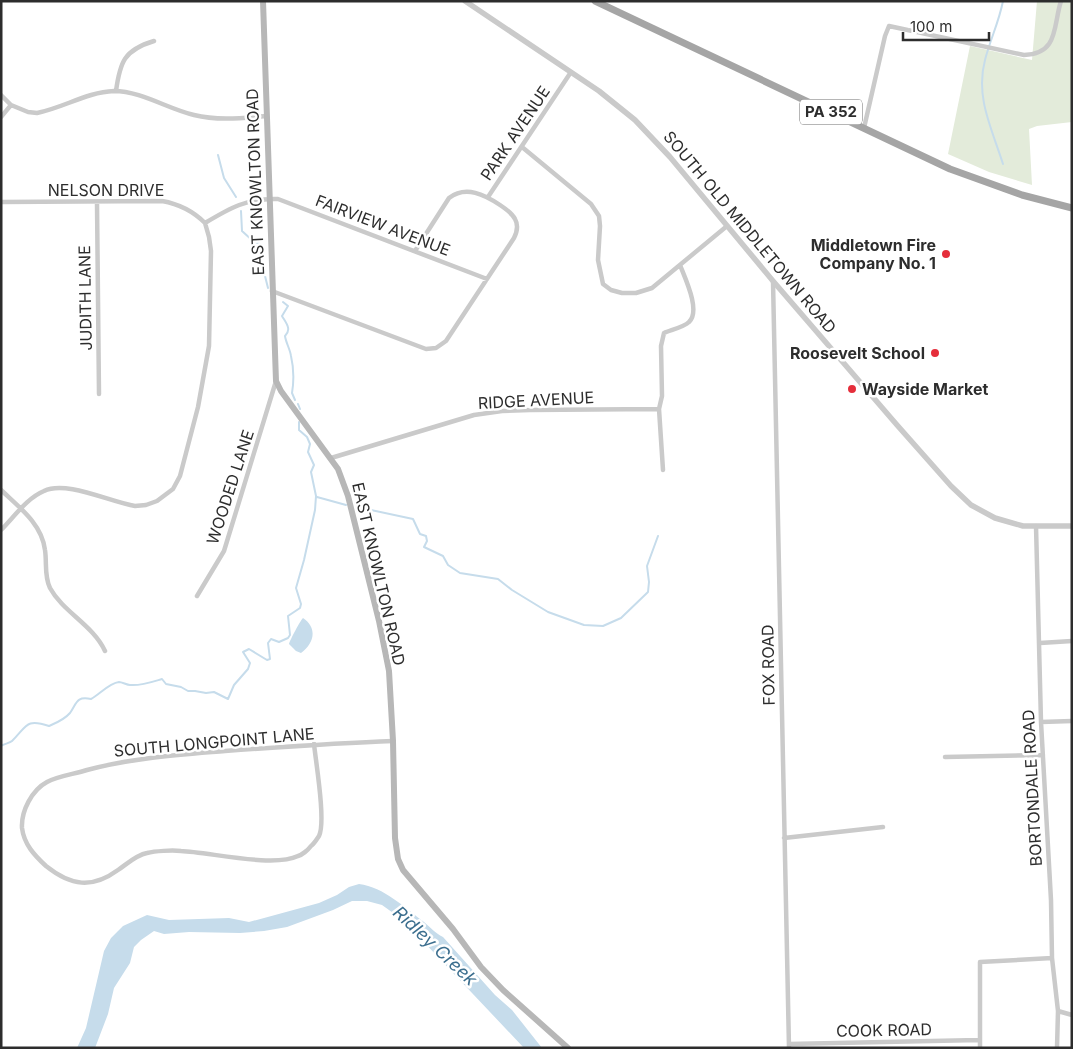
<svg xmlns="http://www.w3.org/2000/svg" width="1073" height="1049" font-family="Inter,sans-serif">
<rect width="100%" height="100%" fill="#fff"/>
<!-- green -->
<path fill="#e3ebda" d="M 1037,1 L 1072,1 L 1072,122 L 1037,126 L 1029,129 L 1032,185 L 989,172 L 948,154 L 970,46 L 1032,60 Z"/>
<!-- water -->
<path fill="#c6dceb" d="M 303,618 C 318,628 314,644 301,653 L 296,651 L 289,644 C 290,640 300,621 303,618 Z
M 359,884 C 384,887 405,908 424,922 C 431,928 435,933 443,937 L 495,995 L 512,1010 L 542,1048 L 524,1048 L 403,920 L 382,905 L 367,901 L 352,901 L 333,910 L 287,927 L 264,931 L 240,933 L 189,932 L 164,934 L 154,931 L 141,940 L 134,947 L 130,963 L 114,988 L 108,1014 L 95,1048 L 77,1048 L 86,1028 L 104,951 L 111,938 L 123,926 L 147,915 L 169,920 L 229,918 L 249,922 L 319,903 L 337,895 L 349,887 Z"/>
<g fill="none" stroke-linecap="round" stroke-linejoin="round">
<!-- stream -->
<path stroke="#c6dceb" stroke-width="2" d="M 218,155 L 224,178 L 236,197
M 1003,164 C 992,129 975,97 985,60 C 990,40 999,22 1003,1
M 241,211 L 242,231 L 253,241 L 260,244 L 259,252 L 268,288
M 283,302 L 288,306 L 282,316 C 286,323 292,329 285,336 C 286,343 290,349 291,356 C 294,369 294,381 292,393 L 295,400
M 298,404 L 300,409
M 317,497 L 346,505
M 357,507 L 413,519 L 420,534 L 426,536 L 427,541 L 424,547 L 443,556 L 448,565 L 460,573 L 498,579 L 512,590 L 548,612 L 584,625 L 603,626 L 621,618 L 648,592 L 649,582 L 647,566 L 658,536
M 1,746 C 4,744 10,743 12,741 C 27,726 26,718 49,726 C 56,723 64,720 70,713 C 77,703 76,696 91,699 C 99,695 109,683 119,682 C 122,682 127,685 130,685 C 141,686 152,682 162,679 L 166,684 L 181,687 L 188,691 L 195,691 L 206,693 L 214,692 L 228,699 L 234,685 L 248,669 L 250,663 L 243,652 L 249,649 L 267,660 L 270,659 L 268,643 L 271,639 L 279,642 L 288,638 L 290,635 L 288,616 L 300,608 L 301,604 L 296,588 L 304,560 L 315,510 L 316,496 L 311,472 L 314,465 L 308,452 L 310,444 L 307,437 L 299,430 L 299,422"/>
<!-- minor -->
<path stroke="#cacaca" stroke-width="4.5" d="M 116,91 C 120,62 124,50 154,41
M 1,95 L 11,105 L 1,117
M 11,105 L 28,112 L 37,113 C 63,108 87,92 114,91 C 141,91 168,109 194,115 C 218,121 243,118 267,116
M 864,128 L 885,36 L 889,26 L 1024,55 C 1059,54 1053,26 1061,1
M 522,147 L 591,204 L 599,216 L 600,226 L 598,260 L 603,284 L 611,290 L 622,293 L 636,293 L 652,288 L 727,226
M 488,197 L 571,72
M 1,202 L 162,201 C 179,204 192,210 205,223
M 97,203 L 99,394
M 773,281 L 789,1048
M 272,291 L 426,349 L 436,348 L 446,341 L 514,238 C 517,232 519,226 515,219 C 512,213 506,209 500,205 C 485,195 466,185 449,198 L 415,251
M 331,458 L 474,415 L 502,411 L 530,410 L 659,409
M 663,470 L 659,409 L 662,396 L 661,346 L 664,333 C 671,330 684,327 689,322 C 701,311 685,278 680,265
M 1,490 C 19,507 42,524 45,550 C 47,563 44,576 50,588 C 63,612 93,625 105,651
M 1036,526 L 1041,722 L 1051,900 L 1052,958 L 1058,1011 L 1057,1048
M 1,530 C 14,517 27,498 44,491 C 66,480 110,502 135,506 L 146,505 L 157,501 L 173,489 L 180,476 L 198,407 L 209,346 L 211,251 L 209,237 L 205,223 C 230,208 247,198 278,199 L 487,279
M 197,596 L 224,551 L 276,381
M 1040,643 L 1072,641
M 1041,722 L 1072,721
M 314,744 C 316,763 326,822 319,836 C 317,839 314,844 311,846 C 308,850 302,855 298,856 C 273,868 209,852 181,851 C 172,850 155,851 147,853 C 136,855 127,864 118,870 C 92,889 71,886 46,866 C 34,855 24,844 22,828 C 21,811 32,790 47,782 C 58,776 75,774 87,770 C 132,758 178,755 225,751 C 281,747 337,743 393,741
M 945,757 L 1043,755
M 784,838 L 883,827
M 1058,1011 L 1072,1015
M 789,1044 L 979,1040
M 980,1048 L 980,962 L 1052,958"/>
<!-- tertiary -->
<path stroke="#cacaca" stroke-width="5.5" d="M 465,1 L 599,91 L 635,120 L 670,157 L 773,281 L 897,425 L 951,486 L 971,505 L 995,518 L 1023,526 L 1072,526"/>
<!-- secondary -->
<path stroke="#b7b7b7" stroke-width="6" d="M 263,1 L 276,381 L 281,391 L 338,469 L 348,496 L 379,621 L 389,671 L 393,741 L 395,838 L 398,859 L 403,870 L 453,929 L 481,967 L 503,990 L 568,1048"/>
<!-- primary -->
<path stroke="#a5a5a5" stroke-width="7" d="M 595,1 L 950,169 L 1022,195 L 1072,208"/>
</g>
<!-- markers -->
<g fill="#e52e3b" stroke="#fff" stroke-width="2">
<circle cx="946" cy="254" r="5"/>
<circle cx="935" cy="353" r="5"/>
<circle cx="852" cy="389" r="5"/>
</g>
<g text-anchor="middle" stroke-width="5" stroke-linejoin="round" paint-order="stroke">
<!-- shield labels -->
<rect fill="#fff" stroke="#6c6c6c" stroke-width="1" x="800" y="99.5" width="62" height="25" rx="4"/>
<g font-size="15" font-weight="bold" fill="#2d2d2d">
<text x="831" y="117">PA 352</text>
</g>
<!-- street labels -->
<g font-size="16" fill="#2d2d2d" stroke="#fff">
<text transform="translate(515 133) rotate(-56)" y="6">PARK AVENUE</text>
<text transform="translate(255 182) rotate(-92)" y="6">EAST KNOWLTON ROAD</text>
<text x="106" y="196">NELSON DRIVE</text>
<text transform="translate(383 225) rotate(21)" y="6">FAIRVIEW AVENUE</text>
<text transform="translate(750 232) rotate(50)" y="6">SOUTH OLD MIDDLETOWN ROAD</text>
<text transform="translate(85 298) rotate(-91)" y="6">JUDITH LANE</text>
<text transform="translate(536 400) rotate(-3)" y="6">RIDGE AVENUE</text>
<text transform="translate(230 487) rotate(-72)" y="6">WOODED LANE</text>
<text transform="translate(379 574) rotate(77)" y="6">EAST KNOWLTON ROAD</text>
<text transform="translate(768 665) rotate(-91)" y="6">FOX ROAD</text>
<text transform="translate(214 742) rotate(-5)" y="6">SOUTH LONGPOINT LANE</text>
<text transform="translate(1032 788) rotate(-93)" y="6">BORTONDALE ROAD</text>
<text transform="translate(884 1030) rotate(-1)" y="6">COOK ROAD</text>
</g>
<!-- poi labels -->
<g font-size="16" font-weight="bold" fill="#2d2d2d" stroke="#fff" text-anchor="end">
<text x="936" y="251">Middletown Fire<tspan x="936" dy="18">Company No. 1</tspan></text>
<text x="925" y="359">Roosevelt School</text>
<text x="862" y="395" text-anchor="start">Wayside Market</text>
</g>
<!-- water labels -->
<g font-size="18" font-style="italic" fill="#3b6e8e" stroke="#fff">
<text transform="translate(435 946) rotate(43)" y="6">Ridley Creek</text>
</g>
</g>
<!-- border -->
<rect width="1073" height="1049" fill="none" stroke="#2d2d2d" stroke-width="5"/>
<!-- scale -->
<path d="M903 32v8h86v-8" fill="none" stroke="#2d2d2d" stroke-width="2.5"/>
<text x="910" y="32" font-size="15" fill="#2d2d2d" stroke="#ffffff" stroke-width="4" paint-order="stroke">100 m</text>
</svg>
